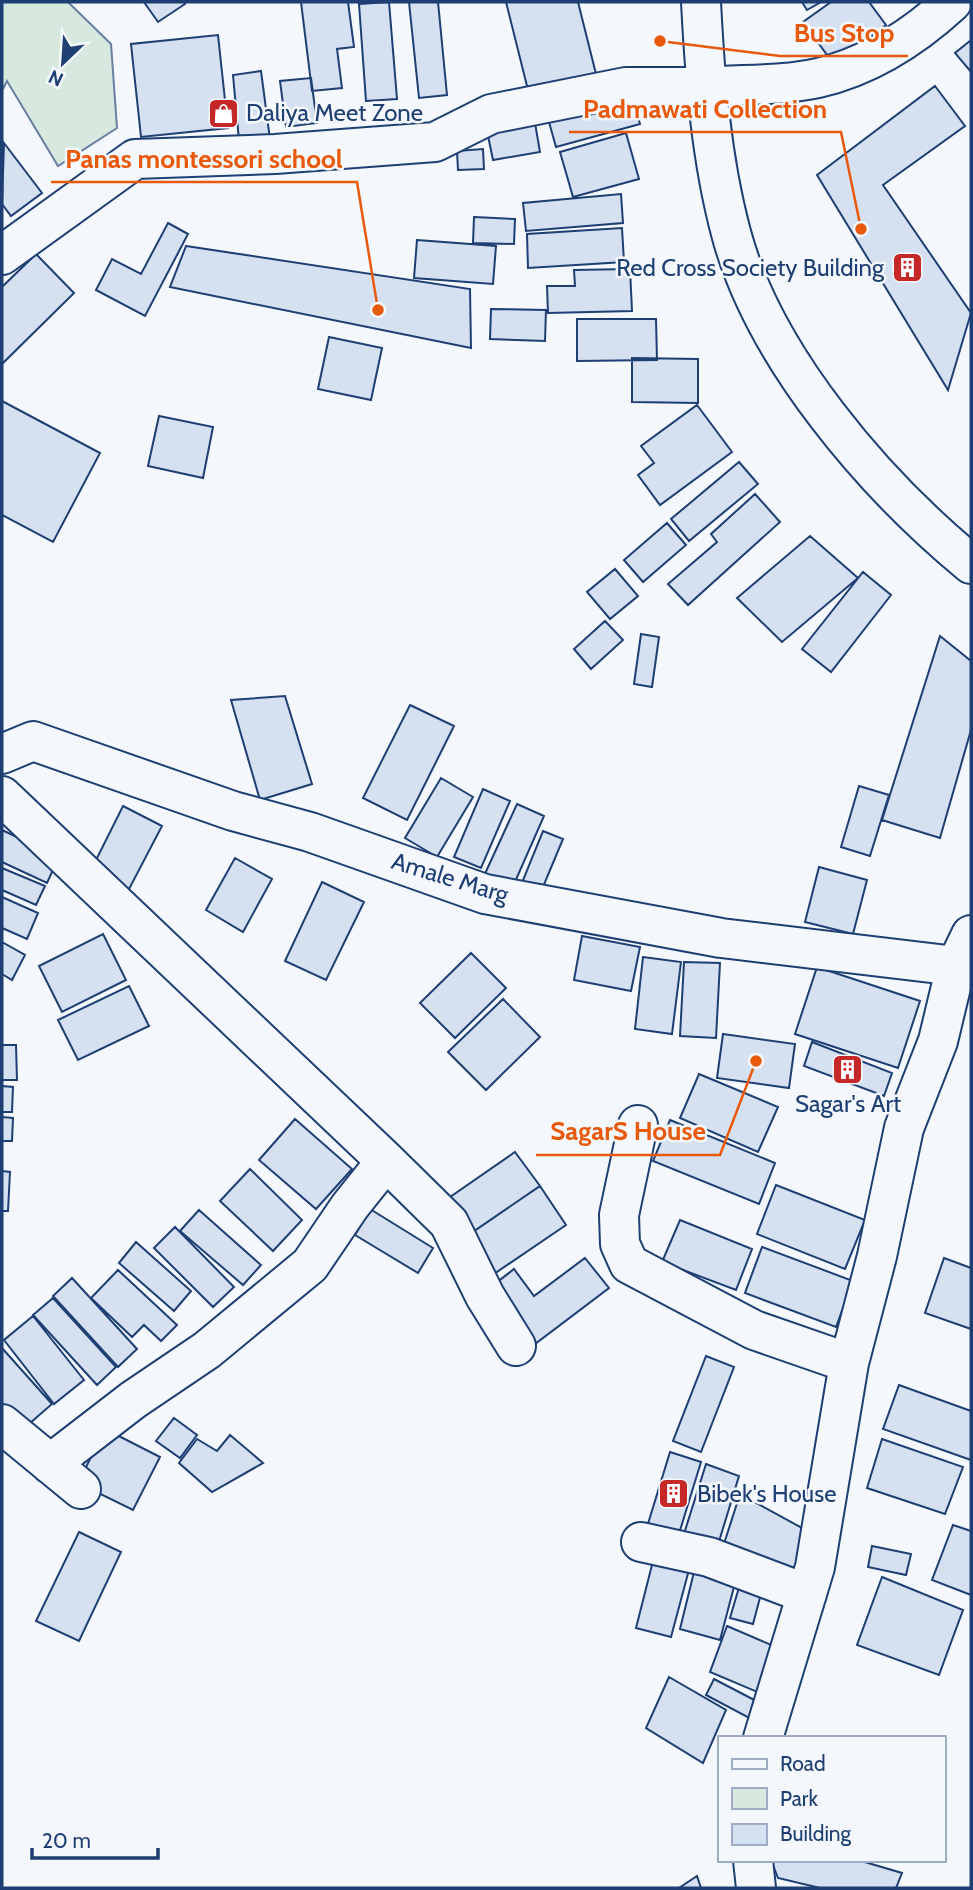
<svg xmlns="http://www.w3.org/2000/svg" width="973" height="1890" font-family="Cabin,sans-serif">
<rect width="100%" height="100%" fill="#f4f7fb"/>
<!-- green -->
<path fill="#d7e8df" stroke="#687fa3" stroke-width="2" d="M 2,2 L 68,2 L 111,44 L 117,128 L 58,166 L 7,81 L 2,91 Z"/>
<!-- building -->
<path fill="#d5e0f0" stroke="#1d3f73" stroke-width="2" d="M 144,2 L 184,2 L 185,4 L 158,22 Z
M 301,2 L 348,2 L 354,47 L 337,49 L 342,88 L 312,91 Z
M 389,2 L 397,99 L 366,101 L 359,4 Z
M 409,2 L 438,2 L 447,95 L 419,98 Z
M 506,2 L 578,2 L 599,86 L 531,102 Z
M 802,2 L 821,2 L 807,10 Z
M 831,2 L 869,2 L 886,25 L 833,63 L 803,22 Z
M 218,35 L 228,128 L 141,137 L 131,44 Z
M 971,40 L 971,72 L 955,53 Z
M 261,71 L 271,147 L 240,151 L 233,75 Z
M 311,78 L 317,123 L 286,127 L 280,81 Z
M 935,86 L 965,126 L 883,185 L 971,313 L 948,390 L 817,175 Z
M 633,99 L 640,124 L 556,147 L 549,122 Z
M 534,117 L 540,152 L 493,160 L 486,126 Z
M 626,133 L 639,179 L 573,197 L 560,152 Z
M 4,143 L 42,193 L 11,216 L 2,204 Z
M 483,149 L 484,169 L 458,170 L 457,151 Z
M 621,194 L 623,223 L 526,231 L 523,203 Z
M 474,217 L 515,219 L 514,244 L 473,243 Z
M 168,223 L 188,234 L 145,316 L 96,290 L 112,259 L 141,274 Z
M 622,228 L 624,262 L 528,268 L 527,234 Z
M 417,240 L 496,246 L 493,284 L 414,278 Z
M 186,246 L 470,289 L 471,348 L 170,287 Z
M 36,254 L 74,293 L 2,364 L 2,287 Z
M 630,269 L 632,311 L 548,313 L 547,286 L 575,286 L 574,270 Z
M 491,309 L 546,310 L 545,341 L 490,339 Z
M 577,319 L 656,319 L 657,360 L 577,361 Z
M 329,337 L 382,348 L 371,400 L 318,389 Z
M 632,358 L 698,359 L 698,403 L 632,402 Z
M 2,401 L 100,453 L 53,542 L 2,515 Z
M 697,405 L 732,452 L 660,505 L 638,475 L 654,463 L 641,446 Z
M 159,416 L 213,427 L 203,478 L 148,466 Z
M 739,462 L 758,484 L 689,541 L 671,519 Z
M 755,494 L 780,522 L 688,605 L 668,584 L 717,542 L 711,534 Z
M 667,523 L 686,545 L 643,582 L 624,560 Z
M 810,536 L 858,578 L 782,642 L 737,598 Z
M 615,569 L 638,596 L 610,619 L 587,592 Z
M 863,572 L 891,595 L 831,672 L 802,649 Z
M 605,621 L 623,640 L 591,669 L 574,649 Z
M 641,634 L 659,637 L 652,687 L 634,684 Z
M 940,636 L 971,661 L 971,730 L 940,838 L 882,820 Z
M 285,696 L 312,784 L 260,800 L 231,700 Z
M 410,705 L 454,726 L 407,820 L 363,798 Z
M 441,778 L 473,797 L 437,857 L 405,838 Z
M 859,786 L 889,795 L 870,856 L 841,847 Z
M 483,789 L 510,801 L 481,868 L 454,857 Z
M 517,804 L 544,816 L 511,891 L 483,878 Z
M 123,806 L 162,826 L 128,891 L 90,872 Z
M 2,830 L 59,857 L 47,883 L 2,862 Z
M 543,831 L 563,839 L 538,899 L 519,890 Z
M 235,858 L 272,879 L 243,932 L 206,910 Z
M 819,867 L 867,880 L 853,934 L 805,922 Z
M 2,868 L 45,886 L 36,905 L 2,890 Z
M 322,882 L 364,902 L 326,980 L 285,961 Z
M 2,897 L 38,913 L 27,939 L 2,928 Z
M 103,934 L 126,980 L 62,1012 L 39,966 Z
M 582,936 L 640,947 L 631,991 L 574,980 Z
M 2,942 L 25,955 L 12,980 L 2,974 Z
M 471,953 L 506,988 L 455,1038 L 420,1003 Z
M 643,957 L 681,962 L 672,1034 L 635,1029 Z
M 684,962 L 720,963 L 716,1038 L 680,1036 Z
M 817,967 L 920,1001 L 898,1068 L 795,1034 Z
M 129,986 L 149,1026 L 78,1060 L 58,1020 Z
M 503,999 L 540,1037 L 486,1090 L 448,1052 Z
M 723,1034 L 795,1044 L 789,1088 L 717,1078 Z
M 812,1042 L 892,1073 L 884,1096 L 804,1066 Z
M 2,1045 L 16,1045 L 17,1080 L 2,1080 Z
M 699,1074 L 778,1107 L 758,1152 L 680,1118 Z
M 2,1086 L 13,1087 L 12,1112 L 2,1112 Z
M 2,1117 L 13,1118 L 12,1141 L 2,1141 Z
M 295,1119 L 352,1169 L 316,1209 L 259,1160 Z
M 670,1120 L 775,1163 L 759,1204 L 653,1161 Z
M 515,1152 L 540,1186 L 464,1238 L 440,1204 Z
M 250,1169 L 302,1220 L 273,1251 L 220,1201 Z
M 2,1171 L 10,1172 L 8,1211 L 2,1211 Z
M 776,1185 L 865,1220 L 845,1269 L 757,1234 Z
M 540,1186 L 566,1225 L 491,1276 L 464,1238 Z
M 370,1209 L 433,1248 L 418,1273 L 355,1235 Z
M 199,1210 L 261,1265 L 243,1285 L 180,1231 Z
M 680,1220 L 752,1249 L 736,1290 L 662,1262 Z
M 175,1227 L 234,1287 L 213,1307 L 154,1248 Z
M 136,1242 L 191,1291 L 174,1311 L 119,1263 Z
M 762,1247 L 853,1281 L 836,1327 L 745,1293 Z
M 585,1258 L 609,1288 L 531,1347 L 487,1290 L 514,1269 L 534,1296 Z
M 944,1258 L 971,1268 L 971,1329 L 925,1313 Z
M 118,1270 L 177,1325 L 161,1341 L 144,1325 L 132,1337 L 91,1298 Z
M 72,1278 L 137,1349 L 118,1367 L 53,1296 Z
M 53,1298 L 116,1367 L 97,1385 L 33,1315 Z
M 33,1316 L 84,1380 L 54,1404 L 4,1340 Z
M 2,1348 L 52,1404 L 22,1430 L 2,1407 Z
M 706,1356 L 734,1367 L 701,1452 L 673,1441 Z
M 899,1385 L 971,1411 L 971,1460 L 883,1429 Z
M 174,1418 L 197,1435 L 180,1458 L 156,1441 Z
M 105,1429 L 160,1457 L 133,1510 L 78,1483 Z
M 230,1435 L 263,1463 L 212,1492 L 179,1463 L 197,1439 L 217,1451 Z
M 882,1439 L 963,1467 L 945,1514 L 867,1488 Z
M 670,1452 L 701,1462 L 678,1537 L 647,1527 Z
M 706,1464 L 739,1476 L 717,1548 L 683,1537 Z
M 740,1494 L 813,1534 L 798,1575 L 722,1550 Z
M 953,1525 L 971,1531 L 971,1595 L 932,1580 Z
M 79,1532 L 121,1552 L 79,1641 L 36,1621 Z
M 872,1546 L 911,1554 L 906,1575 L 868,1567 Z
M 654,1557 L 690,1566 L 671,1637 L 636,1628 Z
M 694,1572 L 735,1583 L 720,1640 L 680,1629 Z
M 882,1577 L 963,1610 L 939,1675 L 857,1645 Z
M 740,1584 L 762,1590 L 753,1624 L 730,1618 Z
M 727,1626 L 783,1650 L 767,1696 L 710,1672 Z
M 669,1677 L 726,1710 L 703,1763 L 646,1728 Z
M 714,1679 L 762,1704 L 753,1720 L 706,1695 Z
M 771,1860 L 858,1860 L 902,1873 L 896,1888 L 820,1888 L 778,1878 Z
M 697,1876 L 701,1888 L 679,1888 Z"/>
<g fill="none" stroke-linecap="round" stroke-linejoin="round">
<defs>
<path id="street" d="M 2,255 L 135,159 L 275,154 L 435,142 L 491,114 L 626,87 L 705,87
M 2,754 L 33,741 L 233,811 L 310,832 L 485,894 L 721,938 L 956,966
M 2,796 L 386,1161 L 350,1206 L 310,1265 L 207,1350 L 133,1400 L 50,1464
M 638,1125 L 619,1215 L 620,1244 L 629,1264 L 754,1330 L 849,1363
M 386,1161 L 449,1223 L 485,1296 L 516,1346
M 2,1424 L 81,1489
M 641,1542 L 709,1557 L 807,1594
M 763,1738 L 815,1567 L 849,1363 L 877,1256 L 904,1128 L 938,1041 L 956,966 L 971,935
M 753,1860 L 756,1888"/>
<path id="secondary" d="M 705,87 C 742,84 782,86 818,78 C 870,66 913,38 952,2"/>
<path id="highway" d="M 701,2 C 705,79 711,158 731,233 C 764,357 874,484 971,564"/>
</defs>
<!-- street casing -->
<use href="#street" stroke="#1d3f73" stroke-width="42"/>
<!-- secondary casing -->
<use href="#secondary" stroke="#1d3f73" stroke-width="42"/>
<!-- highway casing -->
<use href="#highway" stroke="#1d3f73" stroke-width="42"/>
<!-- street -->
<use href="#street" stroke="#f4f7fb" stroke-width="38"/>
<!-- secondary -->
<use href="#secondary" stroke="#f4f7fb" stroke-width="38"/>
<!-- highway -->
<use href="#highway" stroke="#f4f7fb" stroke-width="38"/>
</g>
<!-- icons -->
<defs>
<symbol id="shop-square" viewBox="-11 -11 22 22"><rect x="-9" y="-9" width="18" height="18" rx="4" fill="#c62828" stroke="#f4f7fb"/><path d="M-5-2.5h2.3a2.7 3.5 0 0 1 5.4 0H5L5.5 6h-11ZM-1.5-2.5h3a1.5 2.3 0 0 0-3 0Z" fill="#fff"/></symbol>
<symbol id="building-square" viewBox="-11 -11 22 22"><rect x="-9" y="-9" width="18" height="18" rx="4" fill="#c62828" stroke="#f4f7fb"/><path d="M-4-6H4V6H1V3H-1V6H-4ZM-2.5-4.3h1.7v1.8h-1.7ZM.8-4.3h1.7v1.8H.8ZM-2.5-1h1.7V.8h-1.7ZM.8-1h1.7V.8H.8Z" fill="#fff"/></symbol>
</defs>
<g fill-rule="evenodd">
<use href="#shop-square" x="206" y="96" width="35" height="35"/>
<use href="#building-square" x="890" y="250" width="35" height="35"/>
<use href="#building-square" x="830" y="1052" width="35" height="35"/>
<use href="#building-square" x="656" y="1476" width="35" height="35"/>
</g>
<g text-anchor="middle" stroke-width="5" stroke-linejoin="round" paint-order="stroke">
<!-- poi labels -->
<g font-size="24" fill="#1d3f73" stroke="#f4f7fb" text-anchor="start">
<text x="246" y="121">Daliya Meet Zone</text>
<text x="884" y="276" text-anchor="end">Red Cross Society Building</text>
<text x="848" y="1112" text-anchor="middle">Sagar's Art</text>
<text x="697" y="1502">Bibek's House</text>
</g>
<!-- street labels -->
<g font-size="24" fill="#1d3f73" stroke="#f4f7fb">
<text transform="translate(450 878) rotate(17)" y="8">Amale Marg</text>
</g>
</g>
<!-- callouts -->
<path fill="none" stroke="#e8590c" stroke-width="2.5" d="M660 41L780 56H908M861 229L841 132H569M378 310L357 182H51M756 1061L720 1155H536"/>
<g fill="#e8590c" stroke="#f4f7fb" stroke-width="2.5">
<circle cx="660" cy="41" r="7"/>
<circle cx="861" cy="229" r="7"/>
<circle cx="378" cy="310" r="7"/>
<circle cx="756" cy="1061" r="7"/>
</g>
<g font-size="26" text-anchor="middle" font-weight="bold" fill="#e8590c" stroke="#f4f7fb" stroke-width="5" stroke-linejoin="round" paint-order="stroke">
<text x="844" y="42">Bus Stop</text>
<text x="705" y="118">Padmawati Collection</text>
<text x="204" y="168">Panas montessori school</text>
<text x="628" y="1140">SagarS House</text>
</g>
<!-- border -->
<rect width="973" height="1890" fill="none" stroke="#1d3f73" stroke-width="7"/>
<!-- legend -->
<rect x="718" y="1736" width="228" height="126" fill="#f4f7fb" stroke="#9eadc5" stroke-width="2"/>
<rect x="732" y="1759" width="35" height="10" fill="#f4f7fb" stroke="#9eadc5" stroke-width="2"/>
<text x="780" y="1771" font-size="21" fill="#1d3f73">Road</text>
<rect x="732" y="1788" width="35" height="21" fill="#d7e8df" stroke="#9eadc5" stroke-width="2"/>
<text x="780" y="1806" font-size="21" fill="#1d3f73">Park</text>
<rect x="732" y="1824" width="35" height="21" fill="#d5e0f0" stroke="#9eadc5" stroke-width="2"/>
<text x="780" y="1841" font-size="21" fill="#1d3f73">Building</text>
<!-- north arrow -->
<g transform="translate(63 63) rotate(205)" stroke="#f4f7fb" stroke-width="5" paint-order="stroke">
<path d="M0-5L12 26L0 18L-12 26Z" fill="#1d3f73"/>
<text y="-10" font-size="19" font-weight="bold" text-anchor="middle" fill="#1d3f73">N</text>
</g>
<!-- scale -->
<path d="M32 1848v10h126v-10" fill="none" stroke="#1d3f73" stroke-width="3.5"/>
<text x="42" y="1848" font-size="21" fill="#1d3f73" stroke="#f4f7fb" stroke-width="5" paint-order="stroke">20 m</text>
</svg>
